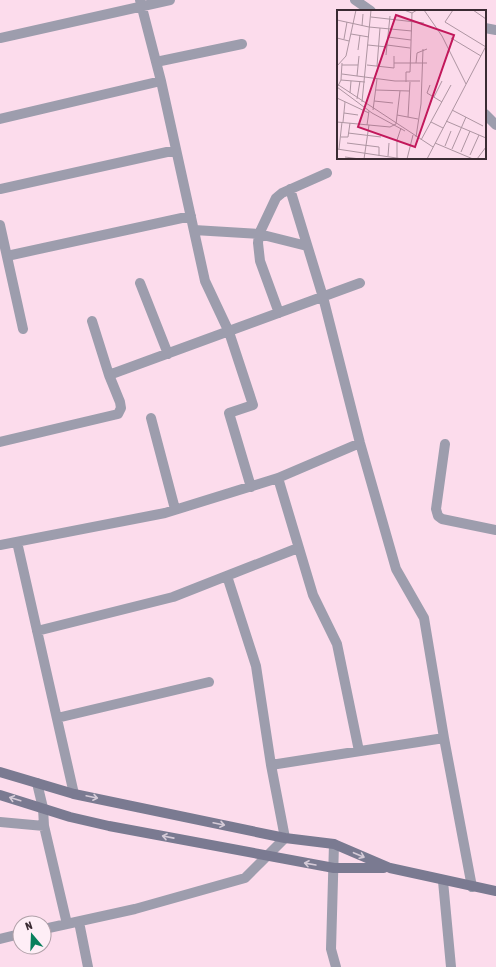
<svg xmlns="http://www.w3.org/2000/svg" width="496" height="967" font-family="'Asap Condensed',sans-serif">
<rect width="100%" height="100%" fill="#fcdcec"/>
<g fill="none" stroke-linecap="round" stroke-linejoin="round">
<!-- street -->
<path stroke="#9d9dad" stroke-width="10" d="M 140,0 L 161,81 L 205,281 L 229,332 L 253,405 L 229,413 L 251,487
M 355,0 L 371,11
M 485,28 L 496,30
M 0,38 L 170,0
M 156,62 L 242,44
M 485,114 L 496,125
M 0,119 L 161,81
M 0,189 L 176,150
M 290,189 L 323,297 L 360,443 L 396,569 L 424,618 L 444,738 L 472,887
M 0,225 L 23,329
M 194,230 L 259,234 L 307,246
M 7,256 L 191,216
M 140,283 L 168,354
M 279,313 L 260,261 L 258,243 L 259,234 L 276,198 L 282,193 L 327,173
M 109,375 L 360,283
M 151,418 L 175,509
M 0,442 L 118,414 L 121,408 L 120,402 L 109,375 L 92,321
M 445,444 L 436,509 L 438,516 L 442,519 L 496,530
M 278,478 L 313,595 L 337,644 L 359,751
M 17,542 L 74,794
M 0,545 L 165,513 L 278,478 L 360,443
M 37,631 L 173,597 L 298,548
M 57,718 L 209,682
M 271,765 L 444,738
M 37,783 L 43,808 L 44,826 L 67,924
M 0,822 L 44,826
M 334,844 L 331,949 L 336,967
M 443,881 L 451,967
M 79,922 L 88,967
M 44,929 L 135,909 L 245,878 L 285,838 L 271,765 L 256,666 L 227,576
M 0,939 L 20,934"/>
<!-- secondary -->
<path stroke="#7a7a91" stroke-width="10" d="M 0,772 L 74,794 L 285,838 L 334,844 L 390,868 L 496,891
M 0,795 L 70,817 L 109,826 L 334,868 L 384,868"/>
</g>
<!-- one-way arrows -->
<defs><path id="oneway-shaft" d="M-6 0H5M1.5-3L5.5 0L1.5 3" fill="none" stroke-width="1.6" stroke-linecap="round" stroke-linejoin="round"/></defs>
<g stroke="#d6cbd8">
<use href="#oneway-shaft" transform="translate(92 797) rotate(12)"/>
<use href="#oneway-shaft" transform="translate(15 799) rotate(-163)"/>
<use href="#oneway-shaft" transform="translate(219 824) rotate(12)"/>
<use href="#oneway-shaft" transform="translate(168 837) rotate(-169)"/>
<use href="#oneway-shaft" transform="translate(359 855) rotate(23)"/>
<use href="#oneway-shaft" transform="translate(310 864) rotate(-170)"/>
</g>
<!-- overview -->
<g transform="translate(337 10)">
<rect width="149" height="149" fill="#fcdcec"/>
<path fill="none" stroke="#ae95a2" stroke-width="1" d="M 67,0 L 75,3 L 80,0M 87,0 L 105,26 L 129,74M 116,0 L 108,12 L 149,37M 136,0 L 149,9M 34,7 L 87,13M 0,10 L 32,17 L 75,21M 25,16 L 26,4M 14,24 L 32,27M 51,27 L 74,30M 0,28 L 12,31M 114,28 L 144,46M 7,29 L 10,12M 31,35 L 50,37M 50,35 L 73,38M 21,40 L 23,25M 49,45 L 53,6M 57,53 L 90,53M 79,53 L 80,43 L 90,39M 5,55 L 21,55M 30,55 L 57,58 L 57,46M 0,56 L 9,46 L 19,0M 40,56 L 43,18M 5,64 L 58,71 L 83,71M 20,66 L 22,46M 4,70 L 28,72M 69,72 L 69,62 L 73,62 L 75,3M 0,74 L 96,137M 93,75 L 90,83 L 105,92M 1,76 L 4,70 L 5,53M 0,77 L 35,103 L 68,121M 39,80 L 72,81M 13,83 L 14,71M 97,87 L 105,71M 0,88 L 32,103M 20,89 L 23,71M 37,91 L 56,93M 25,92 L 34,0M 36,100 L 40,69M 115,100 L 146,116M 7,103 L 21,105M 60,105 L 81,109M 71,107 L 73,72M 109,111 L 149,128M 0,112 L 53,117 L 59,114 L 63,81M 6,112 L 8,92M 94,112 L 106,118M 30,115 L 32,101M 11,123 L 44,127M 4,127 L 11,127 L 13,113M 79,127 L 84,94 L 86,39M 84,130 L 114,75M 10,133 L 42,137 L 42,146M 98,133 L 136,149M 108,136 L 114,121M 0,139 L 66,149M 2,139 L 5,112M 115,139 L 129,107M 124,142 L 133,121M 133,145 L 142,125M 51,146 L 52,133M 8,147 L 23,149M 60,148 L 60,130 L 64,118M 27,149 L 32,115M 70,149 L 76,125M 90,149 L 149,36M 140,149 L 149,137"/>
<path fill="#c2185b" fill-opacity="0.15" stroke="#c2185b" stroke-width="2" d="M 59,5 L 117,25 L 78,137 L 21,117 Z"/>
<rect width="149" height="149" fill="none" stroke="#3a2b33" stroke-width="2"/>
</g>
<!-- north arrow -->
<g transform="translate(32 935) rotate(341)"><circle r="19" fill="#feeef6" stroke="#b0a0a8"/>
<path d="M0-3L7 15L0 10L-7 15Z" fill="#087f5c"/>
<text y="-6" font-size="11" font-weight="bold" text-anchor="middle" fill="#3a2b33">N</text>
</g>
</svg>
